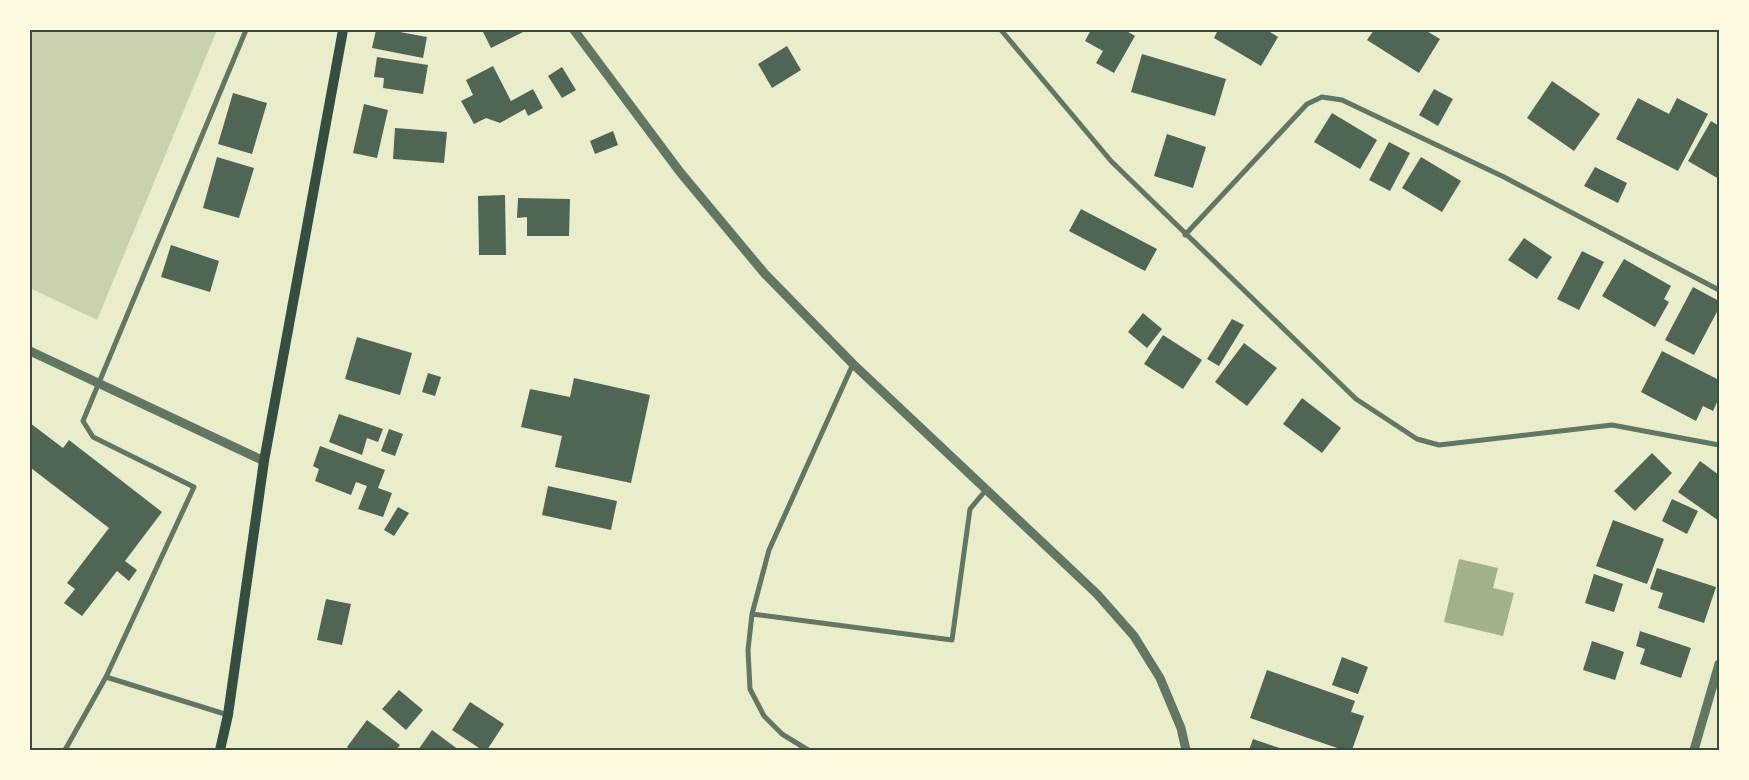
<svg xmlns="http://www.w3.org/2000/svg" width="1749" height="780" font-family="'Roboto Condensed',sans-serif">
<rect width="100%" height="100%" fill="#e9edc9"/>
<!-- green -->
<path fill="#cad2ad" d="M 30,30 L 217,30 L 97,320 L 30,288 Z"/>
<!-- water -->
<path fill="#a3b18a" d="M 1459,559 L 1498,568 L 1493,588 L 1514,593 L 1503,636 L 1444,622 Z"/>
<!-- building -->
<path fill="#4f6655" d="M 376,30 L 389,30 L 427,37 L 423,58 L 372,48 Z
M 482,30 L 527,30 L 491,48 Z
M 1091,30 L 1125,30 L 1135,36 L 1114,73 L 1096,63 L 1103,51 L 1085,41 Z
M 1218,30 L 1267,30 L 1278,37 L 1261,66 L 1214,38 Z
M 1374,30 L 1425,30 L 1440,39 L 1419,73 L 1367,40 Z
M 787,46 L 801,70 L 772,88 L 758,64 Z
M 1142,54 L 1226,79 L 1215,116 L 1131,92 Z
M 377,57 L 428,65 L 423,94 L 383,88 L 384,78 L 374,77 Z
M 493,66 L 511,101 L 533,89 L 543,108 L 528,116 L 525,109 L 500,123 L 486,118 L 474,124 L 461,101 L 473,95 L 466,80 Z
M 562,67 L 576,90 L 562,98 L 548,76 Z
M 1552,81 L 1600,114 L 1574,151 L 1527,118 Z
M 1434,89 L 1453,99 L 1438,126 L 1419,115 Z
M 233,93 L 267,103 L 252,154 L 218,144 Z
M 1638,98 L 1669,114 L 1677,98 L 1708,114 L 1678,171 L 1616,139 Z
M 364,104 L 388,110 L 377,158 L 353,153 Z
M 1332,113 L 1377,140 L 1360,169 L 1314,142 Z
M 1711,121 L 1719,126 L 1719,179 L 1688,161 Z
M 395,128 L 447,132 L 444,163 L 393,159 Z
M 613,131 L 618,145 L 595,154 L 590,141 Z
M 1167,134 L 1206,147 L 1193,188 L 1154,176 Z
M 1389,142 L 1410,153 L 1390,191 L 1369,180 Z
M 217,157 L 254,168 L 239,218 L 203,208 Z
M 1421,157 L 1461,181 L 1442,212 L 1402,188 Z
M 1595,167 L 1627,183 L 1618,203 L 1584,186 Z
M 505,195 L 506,255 L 479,255 L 478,196 Z
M 518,198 L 570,199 L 569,236 L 527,236 L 527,217 L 517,218 Z
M 1081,209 L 1157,249 L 1145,271 L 1069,231 Z
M 1524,238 L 1552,257 L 1537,279 L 1508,260 Z
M 171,245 L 219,261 L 210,292 L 161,277 Z
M 1582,251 L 1604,262 L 1579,310 L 1557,299 Z
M 1624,259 L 1671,286 L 1664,299 L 1669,302 L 1655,327 L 1602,296 Z
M 1693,287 L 1719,301 L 1719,308 L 1694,355 L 1665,340 Z
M 1143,313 L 1162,329 L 1147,348 L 1128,332 Z
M 1232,319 L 1244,325 L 1219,366 L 1207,359 Z
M 1163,335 L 1202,360 L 1183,389 L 1144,364 Z
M 357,337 L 412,353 L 400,395 L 345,379 Z
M 1244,343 L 1277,368 L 1247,406 L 1215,382 Z
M 1662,351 L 1719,380 L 1719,398 L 1713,411 L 1703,406 L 1696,421 L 1641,392 Z
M 428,373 L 441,377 L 435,396 L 422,392 Z
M 574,378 L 650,395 L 631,483 L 555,467 L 562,436 L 521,427 L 530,389 L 570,397 Z
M 1302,398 L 1341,428 L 1322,453 L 1283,424 Z
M 339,414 L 383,429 L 378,442 L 367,438 L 362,455 L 329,442 Z
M 30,423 L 63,448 L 69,440 L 162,512 L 125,561 L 137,570 L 129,581 L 117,571 L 82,616 L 64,603 L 75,589 L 67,583 L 109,528 L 31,468 L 30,470 Z
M 389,429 L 403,434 L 395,456 L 381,451 Z
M 320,446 L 385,470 L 378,488 L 392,493 L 383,517 L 358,509 L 367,486 L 356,482 L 351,495 L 315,481 L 319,469 L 313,466 Z
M 1652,453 L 1672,473 L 1635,511 L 1614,491 Z
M 1700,461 L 1719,475 L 1719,521 L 1678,492 Z
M 548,486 L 617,501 L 611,530 L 542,515 Z
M 1672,499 L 1698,511 L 1687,534 L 1662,521 Z
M 398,507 L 409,513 L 394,536 L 384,530 Z
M 1613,520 L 1664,539 L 1647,584 L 1596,566 Z
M 1657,568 L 1716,587 L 1704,623 L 1658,608 L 1663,593 L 1650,589 Z
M 1594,574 L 1623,584 L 1614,612 L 1585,603 Z
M 326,599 L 351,604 L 342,645 L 317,640 Z
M 1640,631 L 1691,648 L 1681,678 L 1640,664 L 1645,649 L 1636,646 Z
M 1592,641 L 1624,652 L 1615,680 L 1583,670 Z
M 1342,657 L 1368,667 L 1358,694 L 1332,685 Z
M 1267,670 L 1355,701 L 1351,712 L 1364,716 L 1352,750 L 1343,750 L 1250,718 Z
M 399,690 L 423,710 L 406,730 L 382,709 Z
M 470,702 L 504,724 L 487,750 L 482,750 L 452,730 Z
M 367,720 L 400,745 L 396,750 L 351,750 L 347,747 Z
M 432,730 L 459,750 L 418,750 Z
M 1253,739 L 1285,750 L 1249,750 Z"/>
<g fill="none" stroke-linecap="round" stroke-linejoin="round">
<!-- minor -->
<path stroke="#617663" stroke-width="5" d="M 1001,30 L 1111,161 L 1356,399 L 1417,439 L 1439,445 L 1612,425 L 1719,445
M 1185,235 L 1307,104 L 1322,97 L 1342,100 L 1504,177 L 1719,290
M 752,614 L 952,640 L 970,509 L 986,490
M 106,677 L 228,715
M 65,750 L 106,677 L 194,487 L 93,437 L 83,421 L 246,30
M 808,750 L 782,734 L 764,716 L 750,689 L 748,650 L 752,614 L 769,550 L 853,364"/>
<!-- tertiary -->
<path stroke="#617663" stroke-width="9" d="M 574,30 L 680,172 L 765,274 L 853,364 L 1097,594 L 1134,636 L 1160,678 L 1181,728 L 1186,750
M 30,351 L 264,461
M 1694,750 L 1719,664"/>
<!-- secondary -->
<path stroke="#344e41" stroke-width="10" d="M 220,750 L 228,715 L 264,461 L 343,30"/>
</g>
<!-- border -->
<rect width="1749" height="780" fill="none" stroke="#fefae0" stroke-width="62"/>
<rect x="31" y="31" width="1687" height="718" fill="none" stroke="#344e41" stroke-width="2"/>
</svg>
